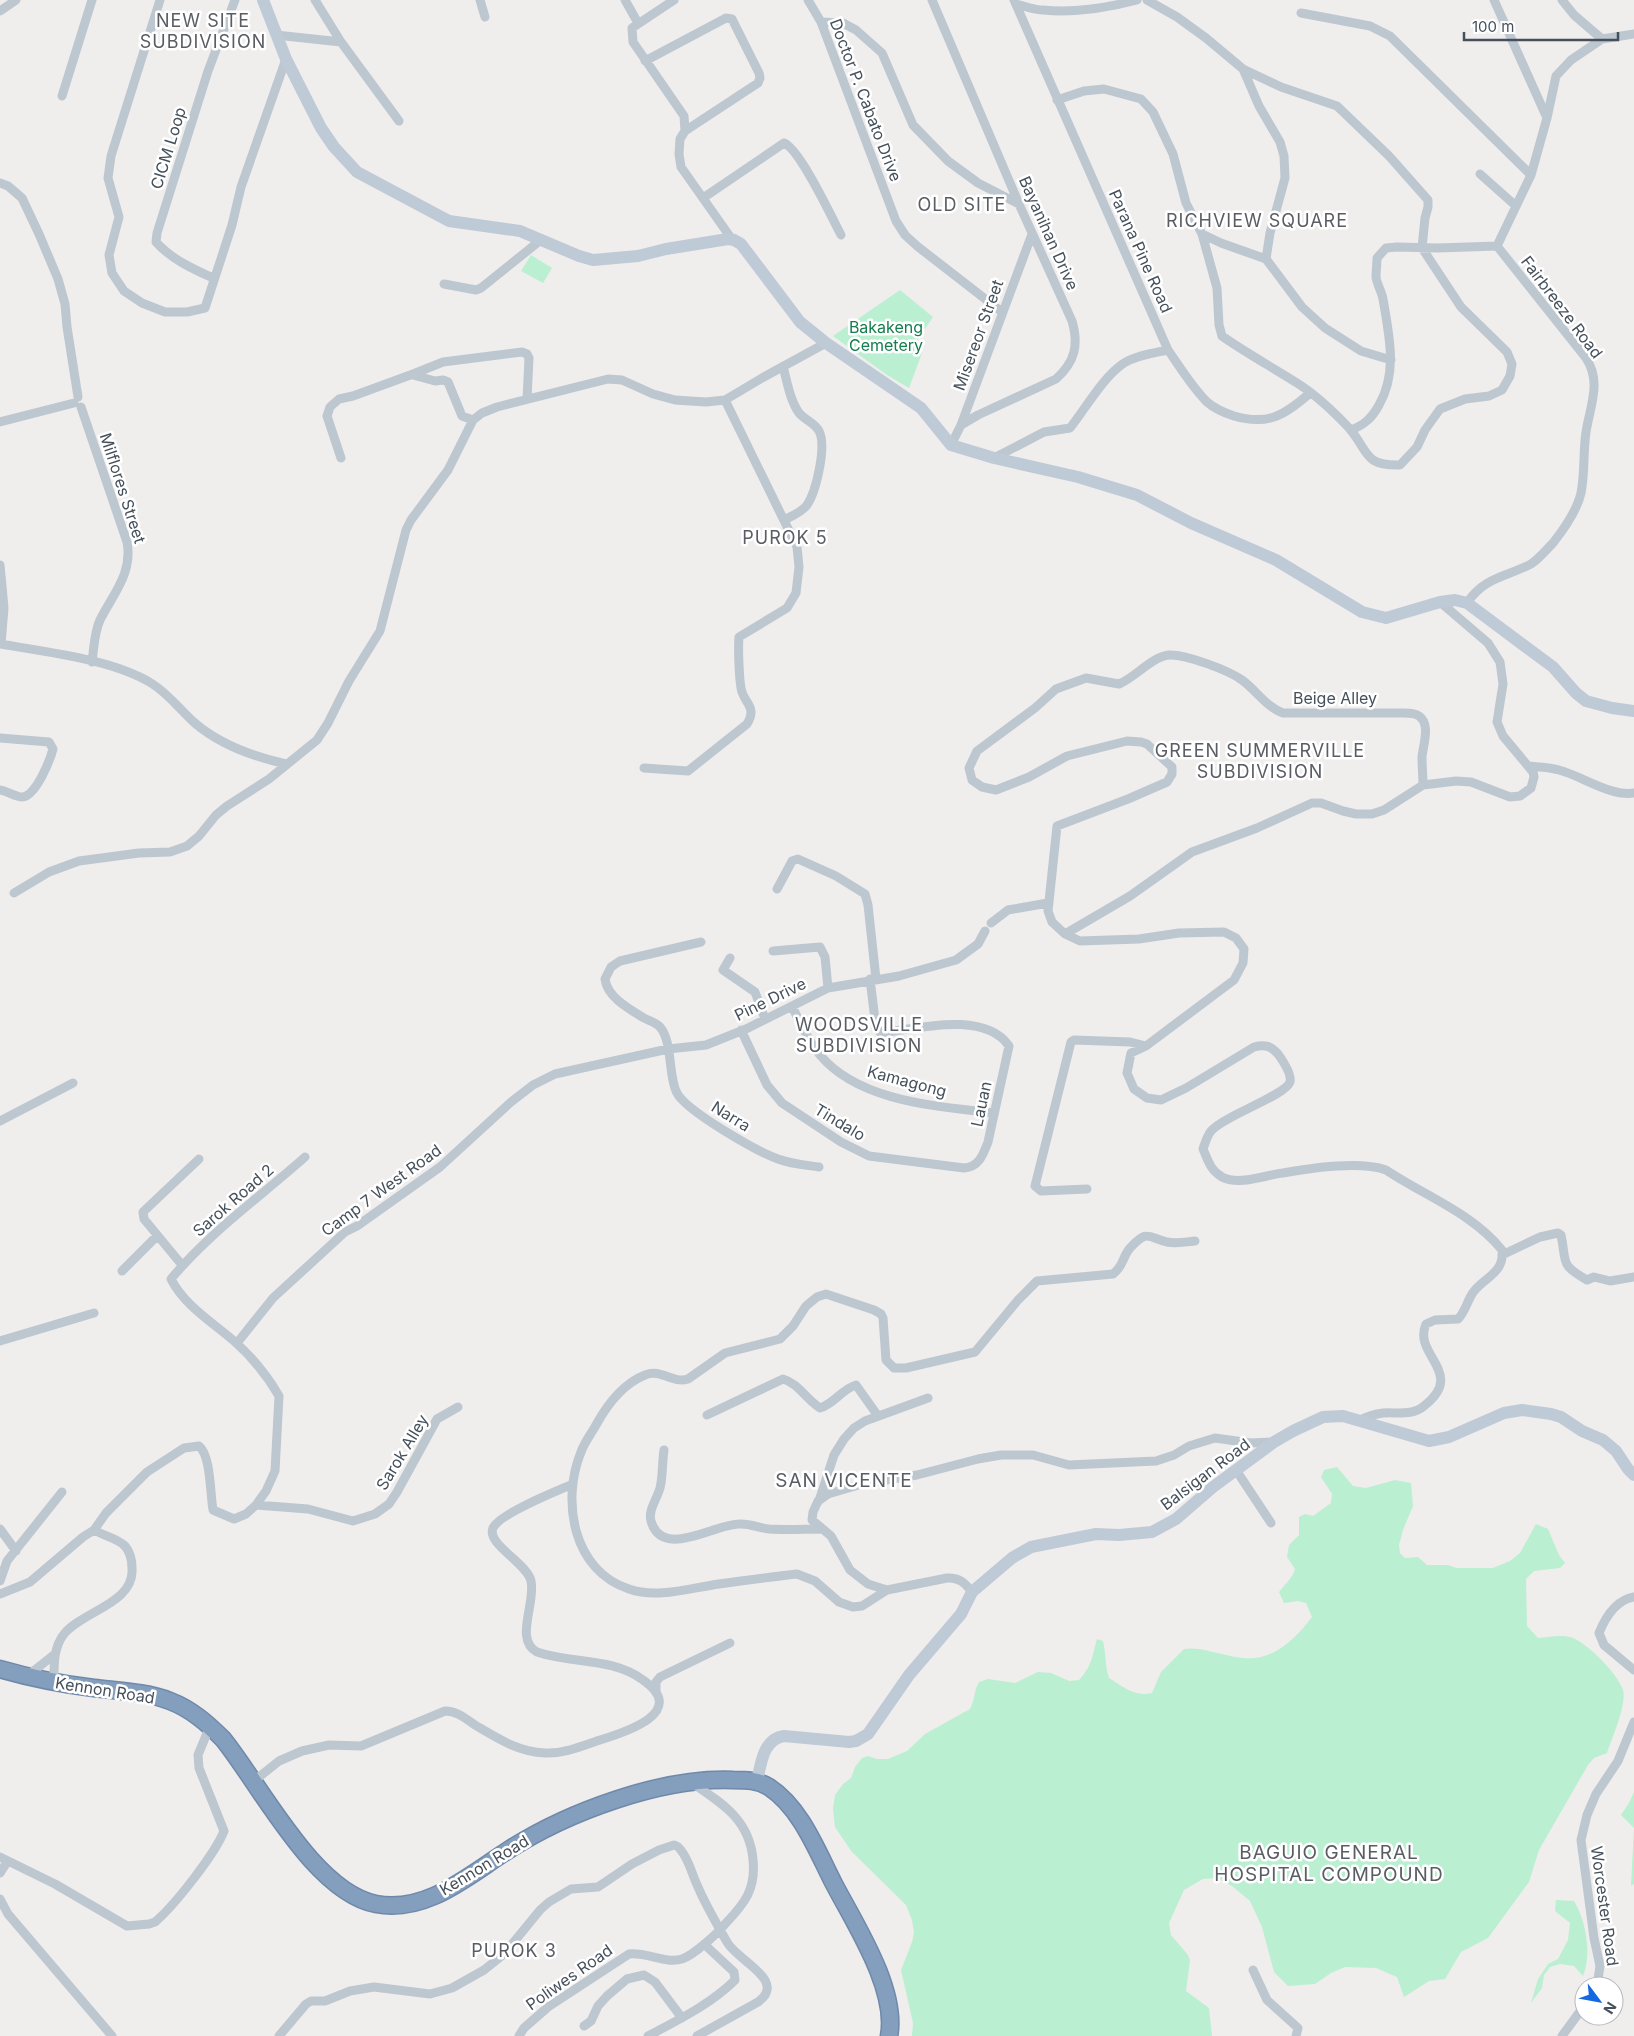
<svg xmlns="http://www.w3.org/2000/svg" width="1634" height="2036" font-family="Inter,sans-serif">
<rect width="100%" height="100%" fill="#f0eded"/>
<!-- green -->
<path fill="#baefd1" d="M 531,255 L 552,268 L 543,283 L 521,271 Z
M 900,290 L 933,317 L 915,344 L 922,353 L 909,388 L 887,375 L 833,336 Z
M 1337,1467 L 1353,1486 L 1366,1488 L 1395,1480 L 1411,1483 L 1413,1506 L 1403,1530 L 1399,1545 L 1400,1553 L 1405,1558 L 1418,1557 L 1427,1565 L 1448,1565 L 1456,1568 L 1493,1568 L 1510,1561 L 1520,1553 L 1536,1524 L 1548,1529 L 1559,1555 L 1565,1563 L 1560,1568 L 1534,1571 L 1526,1579 L 1527,1626 L 1538,1638 C 1549,1637 1563,1634 1573,1638 C 1588,1644 1618,1674 1623,1690 C 1627,1704 1612,1738 1607,1753 L 1594,1758 L 1588,1765 L 1539,1850 L 1529,1882 L 1488,1938 L 1461,1952 L 1445,1979 L 1429,1981 L 1404,1997 L 1397,1977 L 1376,1968 L 1345,1967 L 1331,1973 L 1315,1984 L 1288,1986 L 1274,1972 L 1262,1927 L 1250,1901 L 1232,1886 L 1217,1878 L 1203,1879 L 1184,1890 L 1169,1923 L 1171,1935 L 1188,1955 L 1190,1960 L 1186,1991 L 1209,2008 L 1212,2036 L 912,2036 L 913,2023 L 901,1970 L 912,1942 L 914,1933 L 912,1920 L 906,1905 L 852,1852 L 835,1827 L 833,1808 L 835,1795 L 843,1784 L 851,1778 L 855,1767 L 862,1758 L 868,1756 L 877,1759 L 888,1759 L 907,1751 L 925,1734 L 970,1709 C 975,1700 974,1690 979,1682 L 988,1679 L 1015,1683 L 1038,1672 L 1051,1673 L 1069,1681 L 1079,1680 C 1092,1666 1092,1657 1097,1639 L 1103,1641 C 1106,1654 1105,1666 1109,1678 C 1123,1687 1135,1697 1152,1693 L 1161,1672 L 1184,1649 C 1197,1647 1208,1651 1222,1654 C 1233,1657 1249,1660 1261,1657 C 1282,1652 1299,1634 1312,1617 L 1306,1603 L 1298,1601 L 1284,1603 L 1279,1592 C 1285,1584 1292,1579 1295,1569 L 1287,1557 L 1289,1545 L 1299,1535 L 1299,1517 L 1305,1514 L 1313,1516 L 1331,1503 L 1332,1494 L 1321,1477 L 1324,1470 Z
M 1634,1792 L 1634,1884 L 1631,1886 L 1634,1828 L 1621,1815 L 1629,1803 Z
M 1556,1900 L 1574,1901 C 1586,1921 1592,1954 1583,1976 L 1574,1966 L 1560,1964 L 1550,1967 L 1544,1975 L 1542,1988 L 1531,2003 L 1538,1979 L 1548,1964 L 1558,1959 L 1568,1940 L 1570,1923 L 1555,1911 Z"/>
<g fill="none" stroke-linecap="round" stroke-linejoin="round">
<defs>
<path id="highway" d="M 0,1669 C 31,1678 62,1684 94,1688 C 119,1691 147,1692 170,1701 C 191,1709 207,1723 223,1739 C 261,1786 314,1892 376,1904 C 426,1914 469,1875 507,1851 C 567,1812 662,1777 733,1780 C 746,1780 758,1780 769,1787 C 801,1808 817,1851 834,1884 C 855,1924 898,1990 889,2036"/>
</defs>
<!-- highway casing -->
<use href="#highway" stroke="#6f89aa" stroke-width="19"/>
<!-- street -->
<path stroke="#bdc7d0" stroke-width="9" d="M 160,0 L 111,156 L 108,178 L 119,217 L 109,255 L 112,273 L 124,291 L 142,303 L 165,312 L 187,312 L 205,308 L 232,225 L 241,187 L 286,59
M 315,0 L 341,42 L 399,121
M 480,0 L 485,17
M 625,0 L 638,23
M 674,0 L 632,28 L 633,42 L 684,116 L 685,131 L 680,139 L 679,154 L 681,167 L 731,238
M 808,0 L 821,22 L 896,221 L 905,235 L 917,246 L 1002,312
M 932,0 L 1019,204 L 1072,321 C 1079,345 1075,362 1056,379 L 978,415 L 961,425
M 1014,0 L 1168,350 C 1180,367 1192,387 1207,402 C 1215,409 1225,413 1234,416 C 1268,426 1285,415 1310,393
M 1147,0 L 1177,17 L 1206,38 L 1243,69 L 1259,106 L 1280,142 L 1284,156 L 1285,178 L 1270,233 L 1266,259
M 1494,0 L 1547,118
M 1562,0 L 1574,15 L 1602,39
M 1016,4 C 1025,6 1034,10 1043,10 C 1074,13 1107,8 1137,0
M 0,11 L 16,0
M 1301,13 L 1370,26 L 1390,36 L 1531,175
M 821,22 L 843,23 L 856,30 L 882,53 L 913,125 L 948,161 L 978,183 L 1019,204
M 276,35 L 341,42
M 645,61 L 726,18 L 732,19 L 759,73 L 760,78 L 758,83 L 685,131
M 62,96 L 92,0
M 1057,100 L 1084,91 L 1104,89 L 1141,99 L 1153,112 L 1173,154 L 1186,203 L 1202,234 L 1217,288 L 1219,325 L 1222,336 C 1246,353 1272,367 1297,383 C 1316,395 1334,412 1349,428 C 1369,451 1363,466 1400,465 L 1417,447 L 1425,430 L 1440,409 L 1465,399 L 1489,396 L 1502,390 L 1510,376 L 1512,364 L 1507,352 L 1461,307 L 1422,248 L 1425,218 L 1428,207 L 1428,200 L 1389,156 L 1337,106 L 1281,87 L 1243,69
M 1480,174 L 1516,206
M 0,183 L 8,186 L 22,198 L 39,234 L 58,279 L 65,304 L 67,327 L 78,397
M 703,198 L 784,143 C 800,149 832,218 841,235
M 1202,234 L 1221,243 L 1266,259 L 1302,307 L 1325,328 L 1361,351 L 1391,360
M 1497,246 L 1531,175 L 1547,118 L 1556,76 L 1571,60 L 1602,39 L 1634,34
M 213,278 C 193,269 171,259 156,242 L 157,233 L 208,71 L 235,0
M 444,284 L 476,290 L 481,288 L 542,239
M 783,366 C 787,382 790,400 799,413 C 805,420 815,423 819,431 C 827,446 816,492 807,505 C 802,512 792,516 784,520
M 413,375 L 435,381 L 443,380 L 448,382 L 462,416 L 473,420
M 81,407 L 127,542 C 133,573 113,594 100,620 C 94,633 94,648 92,662
M 0,422 L 74,403
M 1351,430 C 1364,425 1372,418 1379,405 C 1398,372 1389,335 1383,299 C 1382,292 1377,285 1376,277 C 1376,271 1377,264 1377,258 L 1386,248 L 1397,247 L 1438,248 L 1497,246
M 951,445 L 961,425 L 1032,234
M 341,458 L 327,416 L 330,407 L 339,399 L 353,396 L 413,374 L 443,362 L 522,352 L 527,354 L 529,358 L 527,399
M 994,458 L 1044,432 L 1070,428 C 1086,408 1103,377 1124,363 C 1137,355 1154,353 1168,350
M 0,565 L 4,608 L 1,644
M 1467,603 C 1484,577 1506,577 1531,564 C 1540,558 1546,550 1553,543 C 1564,529 1577,511 1581,493 C 1585,473 1583,452 1586,432 C 1590,406 1602,382 1586,358 L 1497,246
M 0,644 C 46,652 111,659 151,683 C 169,694 181,711 196,724 C 221,745 255,757 286,764
M 0,738 L 49,742 L 53,749 C 50,760 36,796 22,797 C 16,797 7,791 0,790
M 1528,766 C 1538,767 1550,767 1559,770 C 1582,776 1611,797 1634,793
M 644,768 L 688,771 L 747,724 C 758,706 743,703 741,688 C 739,676 738,648 739,637 L 787,608 L 796,593 L 799,567 L 797,547 L 725,400
M 777,889 L 792,861 L 798,859 L 836,876 L 865,894 L 868,905 L 876,979
M 14,893 L 49,872 L 79,861 L 139,853 L 170,852 L 187,846 L 199,836 L 216,815 L 227,806 L 269,779 L 317,740 L 328,723 L 349,681 L 380,631 L 406,530 L 411,520 L 448,470 L 473,420 L 482,413 L 497,407 L 608,379 L 622,380 L 653,394 L 675,400 L 706,402 L 725,400 L 762,378 L 826,343
M 991,923 L 1008,910 L 1048,903
M 1065,934 L 1130,896 L 1192,852 L 1257,828 L 1312,803 L 1321,803 L 1343,811 L 1356,814 L 1372,814 L 1384,810 L 1423,785 L 1456,781 L 1471,782 L 1510,797 L 1520,796 L 1531,788 L 1534,777 L 1533,772 L 1503,736 L 1497,722 L 1503,684 L 1500,662 L 1488,643 L 1440,602
M 701,942 L 620,961 L 611,967 L 605,979 C 607,997 629,1009 644,1018 C 649,1021 655,1022 660,1027 C 673,1042 668,1077 677,1093 C 686,1111 758,1152 778,1159 C 791,1164 805,1165 819,1167
M 773,951 L 820,947 L 825,957 L 828,988
M 730,958 L 723,970 L 755,992 L 765,1019
M 792,1006 C 800,1023 808,1040 820,1055 C 859,1102 938,1106 993,1113
M 741,1030 L 767,1085 L 782,1103 L 841,1142 L 869,1156 L 964,1168 C 979,1167 983,1155 988,1142 L 1009,1046 C 984,1010 916,1029 881,1033 L 876,1028 L 870,979
M 0,1121 L 73,1083
M 1087,1189 L 1041,1191 L 1035,1186 L 1071,1042 L 1074,1040 L 1130,1042 L 1146,1046
M 1502,1255 L 1540,1237 L 1558,1233 L 1561,1235 C 1567,1263 1559,1264 1587,1280 L 1594,1277 L 1610,1281 L 1634,1277
M 182,1265 L 144,1219 L 143,1212 L 199,1159
M 122,1271 L 157,1236
M 0,1341 L 94,1313
M 237,1343 L 273,1298 L 345,1232 L 357,1226 L 440,1167 L 511,1102 L 533,1085 L 555,1074 L 668,1049 L 706,1045 L 746,1029 L 828,988 L 899,976 L 956,960 L 978,944 L 985,931
M 707,1415 L 783,1379 C 798,1383 806,1399 820,1408 C 834,1404 842,1389 856,1385 L 878,1416
M 1358,1421 C 1366,1417 1374,1414 1383,1413 C 1398,1412 1412,1416 1424,1406 C 1467,1373 1412,1355 1426,1324 L 1435,1320 L 1458,1319 C 1465,1312 1467,1302 1472,1294 C 1482,1278 1505,1274 1502,1250 C 1472,1213 1425,1196 1386,1170 C 1360,1161 1311,1168 1283,1173 C 1265,1175 1239,1186 1222,1177 C 1210,1170 1208,1160 1203,1149 C 1205,1143 1207,1136 1211,1131 C 1225,1115 1285,1096 1290,1082 C 1292,1074 1283,1061 1278,1054 C 1271,1046 1265,1044 1254,1047 L 1186,1088 L 1161,1100 L 1147,1098 L 1134,1089 L 1127,1073 L 1131,1053 L 1146,1046 L 1234,980 L 1243,963 L 1244,949 L 1236,938 L 1224,932 L 1179,933 L 1139,939 L 1080,941 L 1065,934 L 1052,922 L 1048,911 L 1057,826 L 1128,799 L 1167,782 L 1172,774 L 1172,767 L 1147,744 L 1141,742 L 1127,741 L 1067,756 L 1029,777 L 996,790 L 982,787 L 972,780 L 969,768 L 977,751 L 1035,708 L 1056,689 L 1086,678 L 1119,684 C 1136,677 1151,657 1169,655 C 1185,654 1228,670 1242,680 C 1257,691 1265,706 1283,713 L 1399,713 C 1405,713 1414,712 1419,716 C 1431,724 1423,745 1422,757 C 1422,766 1423,776 1423,785
M 664,1450 C 662,1463 663,1476 660,1488 C 657,1499 648,1510 651,1521 C 662,1560 714,1524 739,1524 C 749,1523 759,1528 769,1529 C 786,1530 805,1529 822,1529
M 1236,1470 L 1271,1523
M 819,1501 L 834,1455 L 844,1439 L 854,1428 L 865,1421 L 928,1398
M 256,1505 L 308,1509 L 353,1521 L 375,1514 L 389,1504 L 397,1492 L 437,1419 L 458,1407
M 0,1529 L 16,1551
M 0,1581 L 7,1561 L 62,1492
M 887,1590 L 868,1584 L 850,1570 L 831,1536 L 812,1520 L 813,1512 L 818,1501 L 828,1494 L 862,1484 L 917,1475 L 978,1459 L 1001,1455 L 1033,1455 L 1069,1465 L 1156,1461 L 1174,1455 L 1189,1446 L 1215,1438 L 1251,1443 L 1273,1442
M 972,1592 C 965,1583 959,1577 947,1578 L 887,1590 L 862,1606 L 853,1607 L 839,1602 L 815,1581 L 797,1574 C 771,1577 745,1580 719,1584 C 690,1588 657,1599 629,1589 C 573,1571 561,1501 581,1452 C 584,1443 591,1434 596,1425 C 607,1405 622,1384 645,1375 C 661,1368 672,1384 688,1379 L 725,1353 L 780,1339 L 793,1326 L 806,1306 L 817,1297 L 826,1294 L 874,1310 L 881,1314 L 883,1318 L 886,1360 L 894,1368 L 906,1368 L 975,1352 L 1018,1300 L 1037,1281 L 1113,1274 C 1124,1266 1122,1257 1130,1248 C 1148,1229 1147,1237 1167,1242 C 1176,1244 1186,1242 1195,1241
M 0,1594 L 30,1582 L 83,1537 L 94,1530 L 106,1513 L 147,1472 L 184,1448 L 199,1446 C 211,1456 210,1493 213,1510 L 234,1519 L 246,1514 L 256,1505 L 266,1491 L 275,1471 L 279,1396 C 268,1377 251,1356 234,1341 C 212,1322 184,1305 171,1279 C 209,1233 260,1197 305,1157
M 1634,1597 C 1616,1600 1606,1616 1599,1633 L 1604,1645 L 1634,1670
M 26,1677 L 55,1654
M 54,1682 C 54,1666 53,1648 64,1634 C 83,1611 135,1603 132,1568 C 132,1560 130,1552 125,1546 C 117,1538 104,1536 94,1530
M 656,1691 L 656,1682 L 660,1677 L 730,1643
M 254,1781 L 279,1761 L 302,1751 L 329,1745 L 361,1746 L 445,1711 C 457,1711 465,1718 475,1725 C 497,1738 518,1752 545,1753 C 564,1754 582,1746 600,1740 C 626,1732 689,1712 643,1680 C 612,1657 572,1664 537,1652 C 514,1640 536,1603 531,1581 C 527,1563 486,1544 493,1528 C 499,1514 557,1491 573,1484
M 0,1857 L 55,1884 L 127,1926 L 149,1924 L 155,1922 C 174,1906 215,1854 224,1831 L 199,1768 L 198,1755 L 210,1726
M 0,1873 L 7,1862
M 0,1899 L 8,1914 L 112,2036
M 1253,1970 L 1267,2000 L 1298,2028 L 1296,2036
M 1597,1986 L 1600,1966 L 1594,1938 L 1581,1840 L 1587,1815 L 1596,1794 L 1618,1761 L 1634,1722
M 584,2026 L 591,2021 L 598,2006 L 607,1996 L 627,1979 L 644,1975 L 655,1982 L 682,2018
M 279,2036 L 306,2004 L 311,2001 L 325,2001 L 350,1991 L 374,1987 L 430,1994 L 452,1988 L 484,1970 L 504,1954 L 540,1910 L 549,1902 L 571,1889 L 598,1887 L 632,1864 L 659,1850 L 674,1845 C 677,1846 678,1846 680,1849 C 689,1859 692,1875 698,1887 C 706,1906 717,1924 727,1942 C 736,1960 788,1980 758,2002 L 697,2036
M 519,2036 L 524,2028 L 548,2007 L 629,1954 C 647,1952 666,1964 682,1959 C 694,1955 718,1933 726,1923 C 745,1903 756,1889 753,1860 C 750,1820 722,1803 692,1783
M 648,2036 C 678,2020 711,2004 735,1980 L 734,1972 L 704,1944
M 1562,2036 L 1584,2006"/>
<!-- secondary -->
<path stroke="#bfcad7" stroke-width="12" d="M 263,0 L 286,59 L 321,128 L 334,147 L 357,172 L 449,221 L 520,231 L 579,256 L 593,260 L 638,256 L 666,249 L 728,239 L 734,240 L 741,244 L 800,322 L 826,343 L 921,408 L 951,445 L 994,458 L 1078,477 L 1137,495 L 1191,523 L 1276,560 L 1362,612 L 1386,618 L 1440,602 L 1455,600 L 1467,603 L 1553,667 L 1576,693 L 1586,701 L 1612,708 L 1634,711
M 757,1781 C 761,1764 763,1739 784,1736 L 849,1742 L 856,1741 L 868,1734 L 909,1675 L 961,1614 L 972,1592 L 1012,1558 L 1031,1547 L 1096,1534 L 1119,1535 L 1152,1532 L 1176,1519 L 1213,1487 L 1274,1442 L 1293,1431 L 1323,1417 L 1343,1416 L 1429,1441 L 1449,1437 L 1504,1413 L 1522,1410 L 1551,1414 L 1561,1417 L 1582,1431 L 1603,1440 L 1616,1451 L 1628,1469 L 1634,1475"/>
<!-- highway -->
<use href="#highway" stroke="#849ebe" stroke-width="16"/>
</g>
<g text-anchor="middle" stroke-width="5" stroke-linejoin="round" paint-order="stroke">
<!-- street labels -->
<g font-size="16" fill="#45505b" stroke="#fff">
<text transform="translate(866 100) rotate(69)" y="6">Doctor P. Cabato Drive</text>
<text transform="translate(168 148) rotate(-73)" y="6">CICM Loop</text>
<text transform="translate(1049 233) rotate(66)" y="6">Bayanihan Drive</text>
<text transform="translate(1141 251) rotate(66)" y="6">Parana Pine Road</text>
<text transform="translate(1562 307) rotate(53)" y="6">Fairbreeze Road</text>
<text transform="translate(978 335) rotate(-70)" y="6">Misereor Street</text>
<text transform="translate(123 488) rotate(72)" y="6">Milflores Street</text>
<text x="1335" y="704">Beige Alley</text>
<text transform="translate(770 999) rotate(-26)" y="6">Pine Drive</text>
<text transform="translate(907 1081) rotate(15)" y="6">Kamagong</text>
<text transform="translate(981 1104) rotate(-78)" y="6">Lauan</text>
<text transform="translate(731 1116) rotate(32)" y="6">Narra</text>
<text transform="translate(840 1122) rotate(31)" y="6">Tindalo</text>
<text transform="translate(381 1190) rotate(-36)" y="6">Camp 7 West Road</text>
<text transform="translate(233 1200) rotate(-41)" y="6">Sarok Road 2</text>
<text transform="translate(402 1452) rotate(-59)" y="6">Sarok Alley</text>
<text transform="translate(1205 1474) rotate(-37)" y="6">Balsigan Road</text>
<text transform="translate(105 1690) rotate(9)" y="6">Kennon Road</text>
<text transform="translate(484 1865) rotate(-31)" y="6">Kennon Road</text>
<text transform="translate(1605 1906) rotate(82)" y="6">Worcester Road</text>
<text transform="translate(569 1977) rotate(-35)" y="6">Poliwes Road</text>
</g>
<!-- park labels -->
<g font-size="16" fill="#157e4d" stroke="#fff">
<text x="886" y="333">Bakakeng<tspan x="886" dy="18">Cemetery</tspan></text>
</g>
<!-- neighbourhood labels -->
<g font-size="18" letter-spacing="1" fill="#5a5d63" stroke="#fff">
<text x="203" y="27">NEW SITE<tspan x="203" dy="21">SUBDIVISION</tspan></text>
<text x="962" y="211">OLD SITE</text>
<text x="1257" y="227">RICHVIEW SQUARE</text>
<text x="785" y="544">PUROK 5</text>
<text x="1260" y="757">GREEN SUMMERVILLE<tspan x="1260" dy="21">SUBDIVISION</tspan></text>
<text x="859" y="1031">WOODSVILLE<tspan x="859" dy="21">SUBDIVISION</tspan></text>
<text x="514" y="1957">PUROK 3</text>
</g>
<!-- quarter labels -->
<g font-size="19" letter-spacing="1" fill="#5a5d63" stroke="#fff">
<text x="844" y="1487">SAN VICENTE</text>
<text x="1329" y="1859">BAGUIO GENERAL<tspan x="1329" dy="22">HOSPITAL COMPOUND</tspan></text>
</g>
</g>
<!-- north arrow -->
<g transform="translate(1599 2001) rotate(122)"><circle r="24" fill="#ffffff" stroke="#b5b9bd"/>
<path d="M0-4L9 19L0 12L-9 19Z" fill="#1567e2"/>
<text y="-8" font-size="14" font-weight="bold" text-anchor="middle" fill="#45505b">N</text>
</g>
<!-- scale -->
<path d="M1464 32v8h154v-8" fill="none" stroke="#45505b" stroke-width="2.5"/>
<text x="1472" y="32" font-size="15" fill="#45505b" stroke="#ffffff" stroke-width="4" paint-order="stroke">100 m</text>
</svg>
